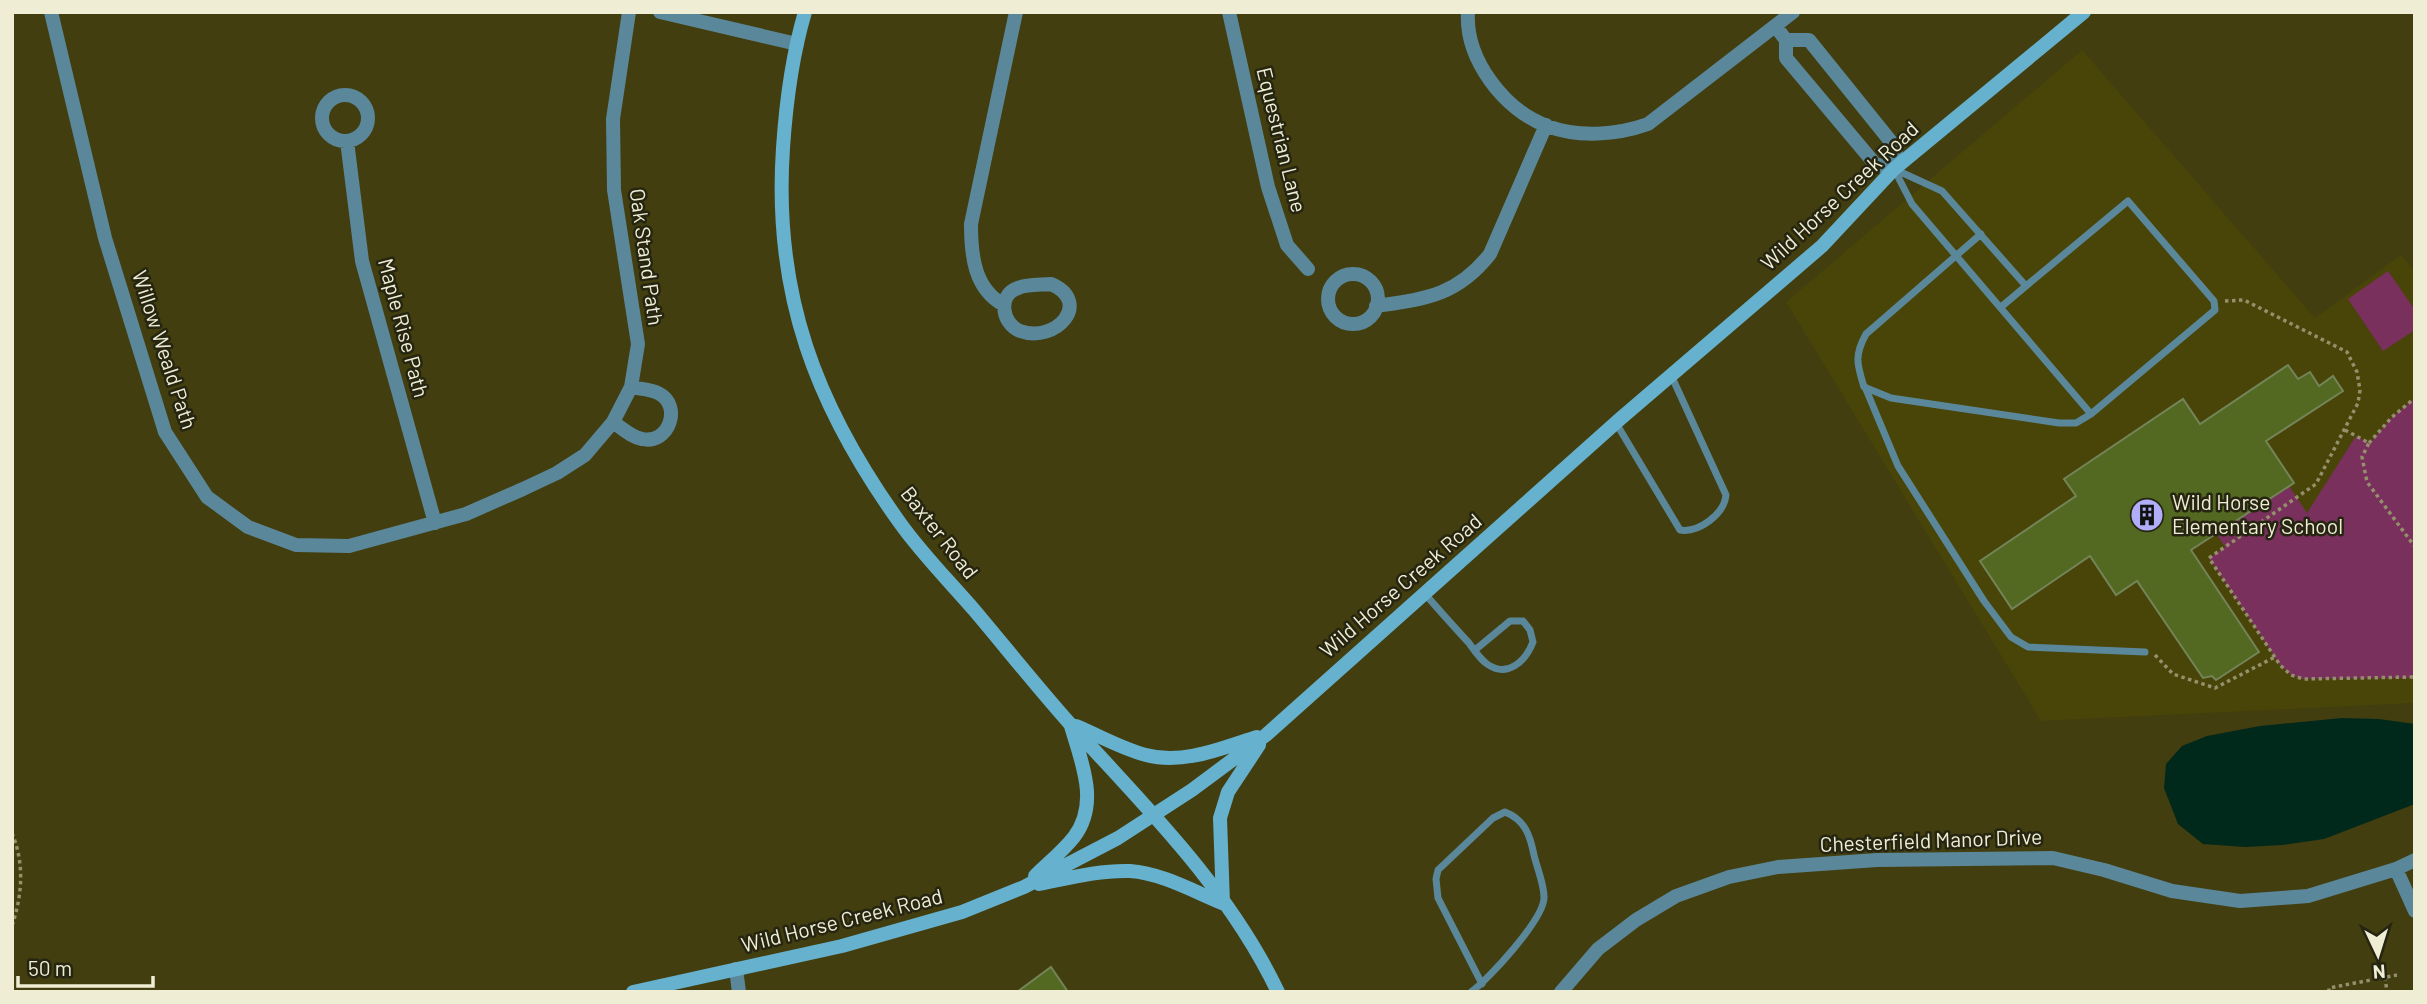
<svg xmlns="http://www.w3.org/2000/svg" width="2427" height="1004" font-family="Barlow,sans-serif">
<rect width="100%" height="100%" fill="#423e0f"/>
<!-- built -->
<path fill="#494408" d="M 2082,50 L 2315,318 L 2401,255 L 2415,272 L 2415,703 L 2041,721 L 1786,302 Z"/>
<!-- green -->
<path fill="#79305d" d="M 2388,271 L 2415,310 L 2415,330 L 2383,351 L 2348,299 Z
M 2415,398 L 2415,678 L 2303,679 L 2291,675 L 2280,665 L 2209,558 L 2225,547 L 2216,533 L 2289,486 L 2307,513 L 2356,436 L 2370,443 L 2392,417 Z"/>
<!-- water -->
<path fill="#01291b" d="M 2342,718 L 2379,719 L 2415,724 L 2415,804 L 2324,839 L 2283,845 L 2245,847 L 2203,844 L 2178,824 L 2164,788 L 2166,764 L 2182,746 L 2207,736 L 2260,726 Z"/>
<!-- building -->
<path fill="#536921" stroke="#748459" stroke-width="2" d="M 2288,365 L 2298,379 L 2310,372 L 2319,386 L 2333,376 L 2343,391 L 2266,441 L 2294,483 L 2191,550 L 2259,652 L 2216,680 L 2212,676 L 2203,678 L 2137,581 L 2116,595 L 2090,556 L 2012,609 L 1980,561 L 2076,496 L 2064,479 L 2183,399 L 2200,424 Z
M 1051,967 L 1068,992 L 1017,992 Z"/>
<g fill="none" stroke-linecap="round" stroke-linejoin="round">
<!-- path -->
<path stroke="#93906b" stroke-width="3.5" stroke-dasharray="3.5 3.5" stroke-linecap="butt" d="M 2225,301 L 2244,300 L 2347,352 L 2357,372 L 2360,390 L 2358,403 L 2316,484 L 2209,558 L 2280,665 L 2291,675 L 2303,679 L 2415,677
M 2345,430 L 2369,443 L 2362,457 L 2367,482 L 2415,547
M 2369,443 L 2392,417 L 2415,398
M 2155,655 L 2173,674 L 2215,688 L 2275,657
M 12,833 C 25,865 22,895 12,926
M 2385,977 L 2387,992
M 2329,992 L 2329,988 L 2397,975"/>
<!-- lane -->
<path stroke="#5a889a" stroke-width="7" d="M 1894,169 L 1942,191 L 2026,286 L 2128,201 L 2214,301 L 2215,310 L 2091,414 L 1912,204 Z
M 1981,234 L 1866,334 C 1854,356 1857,364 1864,387 L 1891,398 L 2059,423 L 2076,423 L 2091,414
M 2001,307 L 2026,286
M 1865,387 L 1898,466 L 1984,601 L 2011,637 L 2028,647 L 2145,652
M 1616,423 L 1680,530 C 1698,533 1724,515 1726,495 L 1671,375
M 1425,594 C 1440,611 1454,627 1469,643 C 1474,650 1480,659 1487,664 C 1508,679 1526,660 1533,642 L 1530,630 L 1523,621 L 1510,621 L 1475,650
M 1471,992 C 1489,979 1545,918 1544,897 C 1544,884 1537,868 1534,855 C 1530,835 1525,820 1505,812 L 1493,818 L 1438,870 L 1436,879 L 1438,898 L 1482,984"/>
<!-- street -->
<path stroke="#5a889a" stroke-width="14" d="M 51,12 L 105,238 L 165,432 L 207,497 L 248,527 L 296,545 L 349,546 L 466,514 L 523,489 L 557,473 L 585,455 L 613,422 L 631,387 L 638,344 L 614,190 L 613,119 L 629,12
M 660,12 L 797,44
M 1229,12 L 1268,187 L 1287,245 L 1308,269
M 1468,12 C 1465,59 1504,110 1547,126 C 1579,138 1617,135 1648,124 L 1793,12
M 1776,27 L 1786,40 L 1786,58 L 1875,164 L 1894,169 L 1896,148 L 1809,40 L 1786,40
M322 118a23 23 0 1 1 46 0a23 23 0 1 1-46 0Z
M 347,141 L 362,261 L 435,523
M1328 299a25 25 0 1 1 50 0a25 25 0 1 1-50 0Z
M 1051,284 C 1093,302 1056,344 1020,331 C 1002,324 997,295 1018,288 C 1027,284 1041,285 1051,284 Z
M 1004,305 C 974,289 971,255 971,224 L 1016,12
M 1376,306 C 1425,299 1457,296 1490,254 L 1546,125
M 613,422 C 622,428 631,437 642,439 C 669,445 683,405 658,393 C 650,389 639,389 631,387
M 2396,869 L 2415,911
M 736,969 L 739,992
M 1561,992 L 1598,949 L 1636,920 L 1676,896 L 1729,877 L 1778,867 L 1877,860 L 2053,858 L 2104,870 L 2172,891 L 2240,901 L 2308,896 L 2396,869 L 2415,860"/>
<!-- secondary -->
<path stroke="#65b1ce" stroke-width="14" d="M 805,12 C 792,56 786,103 783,148 C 773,294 816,406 900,523 C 922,554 950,582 975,611 C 1007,649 1038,688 1071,725 C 1147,808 1229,889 1278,992
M 1076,726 C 1098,735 1122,749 1146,755 C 1183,765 1222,748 1257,737
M 1035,876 C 1047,864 1063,851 1074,837 C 1100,803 1081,761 1071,726
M 1039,884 C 1069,878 1099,870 1130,871 C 1161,873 1193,891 1222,903
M 1223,903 L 1220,818 L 1228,792 L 1259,745
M 633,992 L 842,946 L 962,912 L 1024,887 L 1118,838 L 1192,790 L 1266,735 L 1620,419 L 1822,246 L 1894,169 L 2084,12"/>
</g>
<!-- icons -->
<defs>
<symbol id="building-disc" viewBox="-11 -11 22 22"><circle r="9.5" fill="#b0aefa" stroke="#262511"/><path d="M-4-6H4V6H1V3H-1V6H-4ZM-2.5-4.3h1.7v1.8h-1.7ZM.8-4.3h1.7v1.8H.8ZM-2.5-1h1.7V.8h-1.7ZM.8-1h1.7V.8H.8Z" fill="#111"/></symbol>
</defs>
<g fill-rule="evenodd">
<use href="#building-disc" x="2128" y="496" width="38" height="38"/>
</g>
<g text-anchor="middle" stroke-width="5" stroke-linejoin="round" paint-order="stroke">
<!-- street labels -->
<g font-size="21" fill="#efeed5" stroke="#262511">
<text transform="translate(1281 140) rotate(76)" y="7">Equestrian Lane</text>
<text transform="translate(1840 196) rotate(-43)" y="7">Wild Horse Creek Road</text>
<text transform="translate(646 257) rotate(82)" y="7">Oak Stand Path</text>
<text transform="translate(403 328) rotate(75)" y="7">Maple Rise Path</text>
<text transform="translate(164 350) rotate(72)" y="7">Willow Weald Path</text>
<text transform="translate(939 533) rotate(52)" y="7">Baxter Road</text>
<text transform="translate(1401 586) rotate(-41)" y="7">Wild Horse Creek Road</text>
<text transform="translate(1931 841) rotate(-2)" y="7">Chesterfield Manor Drive</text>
<text transform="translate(842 921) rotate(-14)" y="7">Wild Horse Creek Road</text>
</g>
<!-- poi labels -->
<g font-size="21" fill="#efeed5" stroke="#262511" text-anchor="start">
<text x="2172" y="510">Wild Horse<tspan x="2172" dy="24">Elementary School</tspan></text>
</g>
</g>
<!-- border -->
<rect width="2427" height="1004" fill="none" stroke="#efeed5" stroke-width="28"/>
<!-- north arrow -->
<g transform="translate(2378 955) rotate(176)" stroke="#262511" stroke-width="5" paint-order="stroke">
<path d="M0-5L12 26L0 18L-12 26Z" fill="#efeed5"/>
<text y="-10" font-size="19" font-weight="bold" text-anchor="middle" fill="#efeed5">N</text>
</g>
<!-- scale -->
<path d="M18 976v10h135v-10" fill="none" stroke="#efeed5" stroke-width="3.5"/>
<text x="28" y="976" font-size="21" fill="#efeed5" stroke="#262511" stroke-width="5" paint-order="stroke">50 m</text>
</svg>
